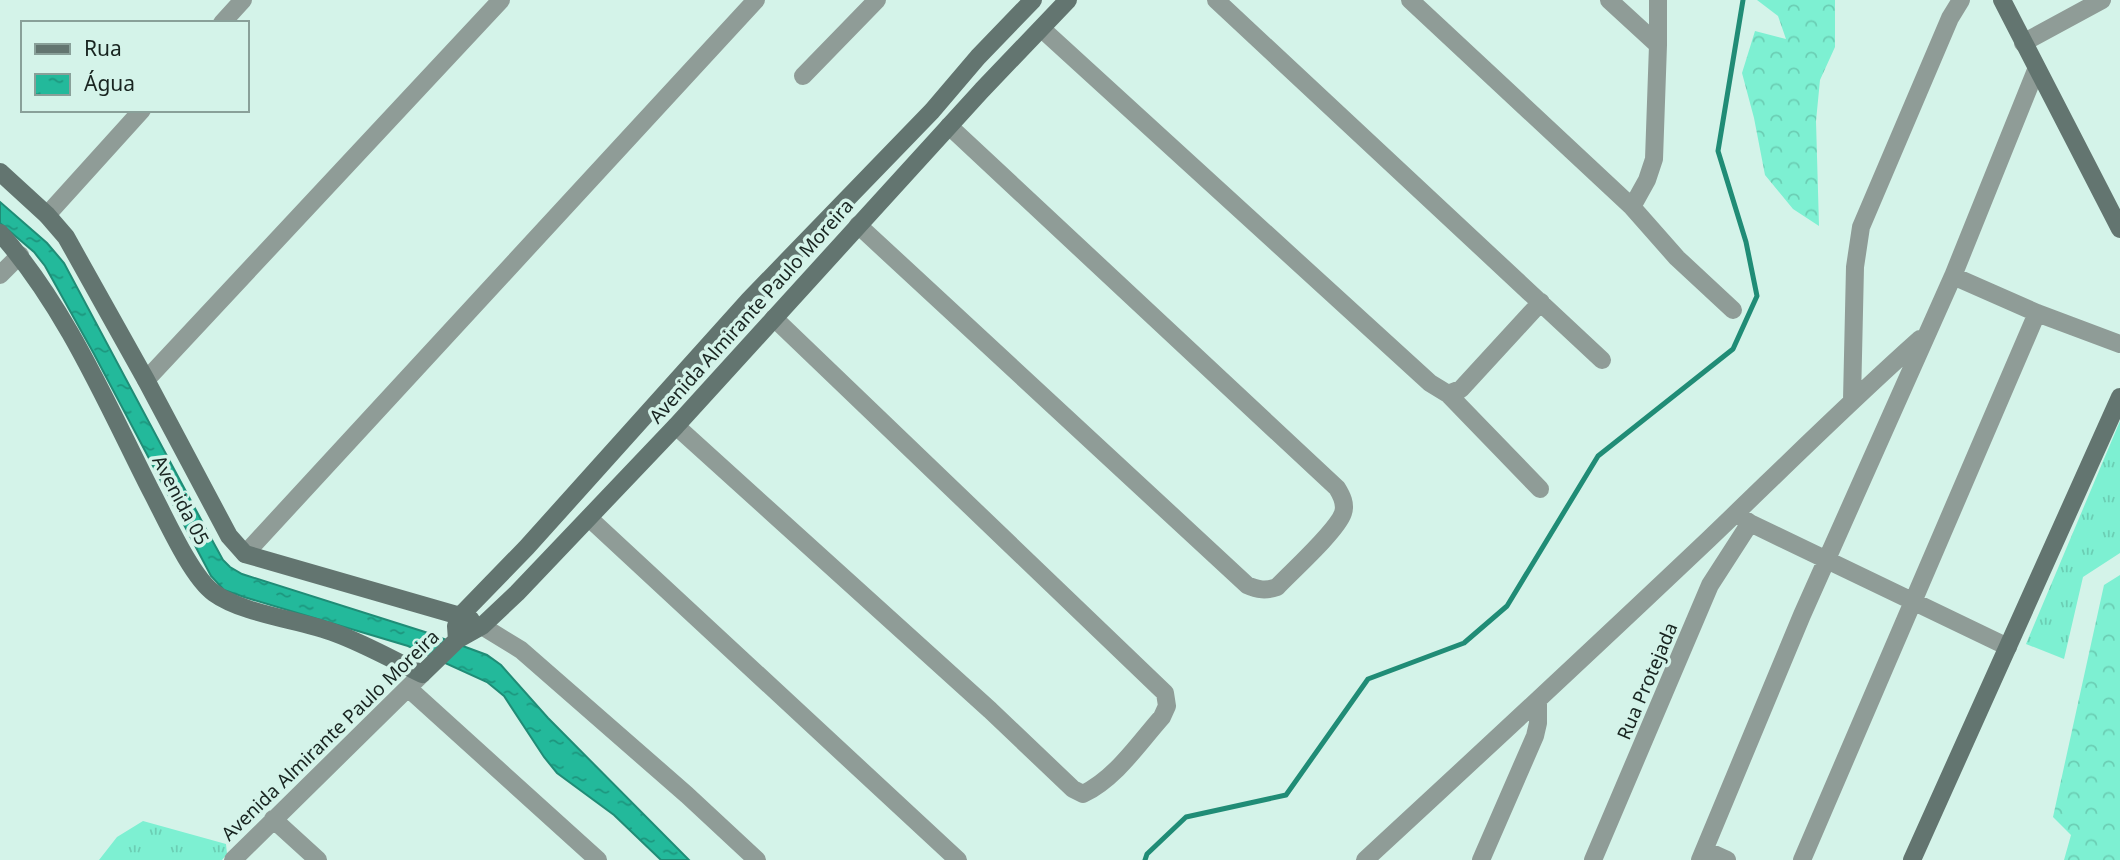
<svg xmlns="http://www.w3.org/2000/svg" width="2120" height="860" font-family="'Noto Sans',sans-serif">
<defs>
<pattern id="grass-tufts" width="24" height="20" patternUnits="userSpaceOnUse" patternTransform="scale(1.75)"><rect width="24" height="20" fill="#7df0d2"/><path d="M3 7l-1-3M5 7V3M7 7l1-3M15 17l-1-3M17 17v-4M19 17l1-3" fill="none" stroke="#6bceb4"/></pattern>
<pattern id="forest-crowns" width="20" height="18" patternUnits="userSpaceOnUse" patternTransform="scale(1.75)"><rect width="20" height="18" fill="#7df0d2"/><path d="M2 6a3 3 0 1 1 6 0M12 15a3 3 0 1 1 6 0" fill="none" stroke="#6bceb4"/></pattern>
<pattern id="water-ripples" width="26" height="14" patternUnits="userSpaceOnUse" patternTransform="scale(1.75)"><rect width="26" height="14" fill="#23b99b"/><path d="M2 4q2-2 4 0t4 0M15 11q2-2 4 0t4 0" fill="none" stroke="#1d967e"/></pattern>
</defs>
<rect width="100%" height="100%" fill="#d4f3e9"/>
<!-- grass -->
<path fill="url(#grass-tufts)" d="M 2120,421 L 2120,553 L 2083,577 L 2064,659 L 2026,644 Z
M 143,821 L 226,844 L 227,854 L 222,860 L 99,860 L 117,837 Z"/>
<!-- forest -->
<path fill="url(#forest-crowns)" d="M 1757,0 L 1835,0 L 1835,47 L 1820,80 L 1816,121 L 1819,226 L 1793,209 L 1765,175 L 1754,118 L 1742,73 L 1755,31 L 1786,39 L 1778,16 Z
M 2120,575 L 2120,860 L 2064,860 L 2071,835 L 2053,817 L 2104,585 Z"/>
<!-- water -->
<path fill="url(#water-ripples)" stroke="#208c76" stroke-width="2" d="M 0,202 L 47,243 L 64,263 L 206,529 L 223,560 L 230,567 L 242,574 L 425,632 L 487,655 L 501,665 L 548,718 L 689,860 L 661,860 L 614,815 L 557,773 L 544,757 L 504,696 L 487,682 L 408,646 L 244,597 L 224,590 L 211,576 L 94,354 L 45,266 L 34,252 L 0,223 Z"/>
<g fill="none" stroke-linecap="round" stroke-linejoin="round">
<!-- stream -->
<path stroke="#208c76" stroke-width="5" d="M 1145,860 L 1147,854 L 1186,817 L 1286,795 L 1368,679 L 1464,643 L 1507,606 L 1598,456 L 1733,349 L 1757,296 L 1746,242 L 1718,151 L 1743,0"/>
<!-- street -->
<path stroke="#8f9c97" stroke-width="18" d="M 1216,0 L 1602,360
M 1410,0 L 1632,207 L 1677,258 L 1733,310
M 1609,0 L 1658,45 L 1654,159 L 1647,180 L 1632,207
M 222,23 L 243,0
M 1042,29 L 1430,383 L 1448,394 L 1461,389 L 1541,302
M 2023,43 L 2102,0
M 1658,45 L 1658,0
M 803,76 L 877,0
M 47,215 L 142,110
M 858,225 L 1247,585 C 1258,590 1266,591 1277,587 C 1292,571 1337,531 1343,513 C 1346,504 1342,496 1337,488 L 949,126
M 0,275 L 20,255
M 1953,276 L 2037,313 L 2120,344
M 146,380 L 501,0
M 1448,394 L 1540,489
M 1852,400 L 1855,267 L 1861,227 L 1950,18 L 1961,0
M 676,426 L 990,710 L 1073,789 L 1083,794 C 1116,778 1138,744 1162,717 L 1167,706 L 1165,693 L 774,318
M 1741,517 L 1750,523 L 2008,647
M 589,518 L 958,860
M 245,554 L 756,0
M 482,626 L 521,650 L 687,795 L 757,860
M 408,688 L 598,860
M 273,819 L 318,860
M 1705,850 L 1727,860
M 233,860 L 422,674
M 1365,860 C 1480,754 1595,647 1709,539 C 1779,472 1848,403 1920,339
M 1481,860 L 1535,736 L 1538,723 L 1538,700
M 1593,860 L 1710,585 L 1750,523
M 1700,860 L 1802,615 L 1953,276 L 2036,70
M 1802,860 L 2037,313"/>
<!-- secondary -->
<path stroke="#637570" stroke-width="18" d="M 2002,0 L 2120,229
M 0,172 L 47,215 L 66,237 L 146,380 L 229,536 L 245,554 L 460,616 L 471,620
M 0,233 C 65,306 106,402 150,489 C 164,515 191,577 214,593 C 243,614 300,620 335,633 C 365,644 393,660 422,674 L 457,640 L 482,626 L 517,593 L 676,426 L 982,90 L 1068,0
M 457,640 L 456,626 L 460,616 L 527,547 L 749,300 L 932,111 L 978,57 L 1033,0
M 1912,860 L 2120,397"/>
</g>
<g text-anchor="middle" stroke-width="7" stroke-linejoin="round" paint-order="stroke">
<!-- street labels -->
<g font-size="19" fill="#182420" stroke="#d4f3e9">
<text transform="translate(751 311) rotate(-48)" y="7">Avenida Almirante Paulo Moreira</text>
<text transform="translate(181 500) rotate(62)" y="7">Avenida 05</text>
<text transform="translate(1647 681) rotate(-67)" y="7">Rua Protejada</text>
<text transform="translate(330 735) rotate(-44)" y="7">Avenida Almirante Paulo Moreira</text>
</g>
</g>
<!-- legend -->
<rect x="21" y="21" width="228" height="91" fill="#d4f3e9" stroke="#89a099" stroke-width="2"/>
<rect x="35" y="44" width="35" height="10" fill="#637570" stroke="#89a099" stroke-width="2"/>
<text x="84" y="56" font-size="21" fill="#182420">Rua</text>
<rect x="35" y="74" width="35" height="21" fill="url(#water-ripples)" stroke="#89a099" stroke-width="2"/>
<text x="84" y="91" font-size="21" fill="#182420">Água</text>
</svg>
